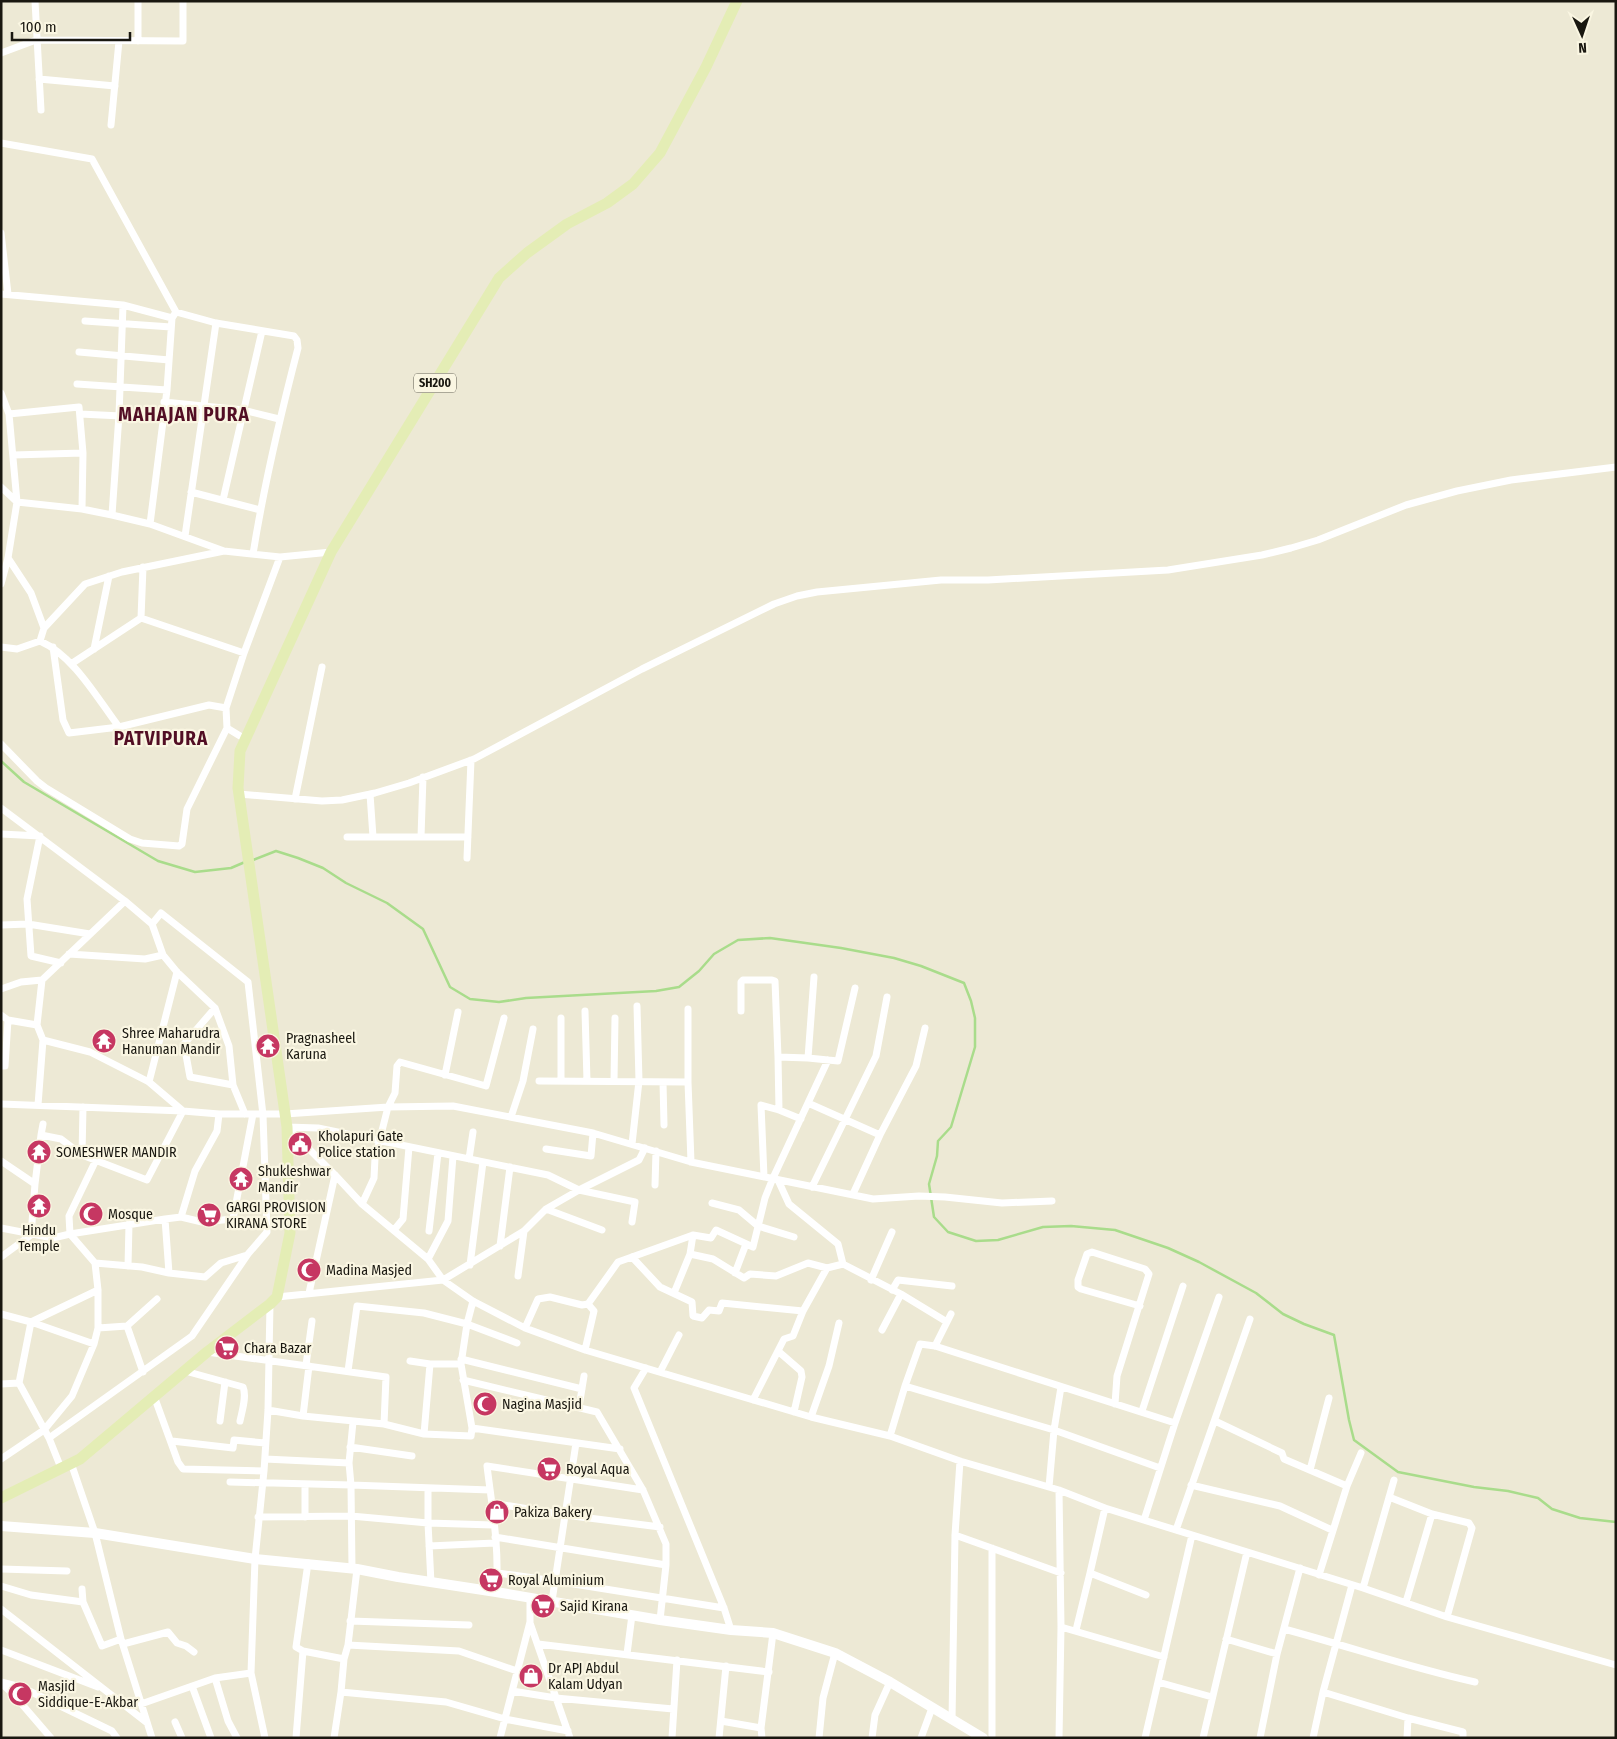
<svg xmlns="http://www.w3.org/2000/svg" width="1617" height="1739" font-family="'Fira Sans Condensed',sans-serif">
<rect width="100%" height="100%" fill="#ede9d5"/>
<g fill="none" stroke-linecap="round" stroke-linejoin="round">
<!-- stream -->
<path stroke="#a9dc8b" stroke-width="2.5" d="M 1,761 L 24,782 L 158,861 L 195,872 L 231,868 L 245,862
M 253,860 L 276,851 L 298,858 L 323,868 L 346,883 L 387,903 L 423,929 L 450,987 L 470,999 L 499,1002 L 526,998 L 656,991 L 679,987 L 699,971 L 714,954 L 738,940 L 770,938 L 841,948 L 894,958 L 921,966 L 964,983 L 971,1001 L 975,1018 L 975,1047 L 951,1127 L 938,1141 L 937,1156 L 929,1184 L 934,1217 L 948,1232 L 976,1241 L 998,1240 L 1043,1227 L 1071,1226 L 1115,1230 L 1168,1248 L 1199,1262 L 1256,1293 L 1283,1314 L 1304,1324 L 1334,1335 L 1349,1420 L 1354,1440 L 1398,1472 L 1474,1487 L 1508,1491 L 1538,1498 L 1552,1509 L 1580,1518 L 1616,1522"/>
<!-- street -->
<path stroke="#fff" stroke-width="7" d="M 35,1 L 41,110
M 138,1 L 138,41
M 1,53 L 36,40 L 183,41 L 183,1
M 39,79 L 115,86
M 111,125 L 119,41
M 1,143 L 92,159 L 176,312
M 1,233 L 8,294
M 1,294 L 123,305 L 172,318 L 176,312 L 216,323 L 294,336 L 297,340 L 298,348 C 280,417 264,485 253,554
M 85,321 L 171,327
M 79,352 L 169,360
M 77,384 L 167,390
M 1,393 L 9,414 L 17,502 L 8,558 L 1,584
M 164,402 L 243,410 L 279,419
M 9,414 L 79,407 L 83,453 L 82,509
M 80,414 L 163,418
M 13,455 L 83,453
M 1,487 L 17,502 L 82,509 L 112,515 L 150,524 L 224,551 L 280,557 L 331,552
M 191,492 L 260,510
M 223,500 L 262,331
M 112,515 L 119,415 L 123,305
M 150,524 L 167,390 L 172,318
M 185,536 L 216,323
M 8,558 L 31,593 L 44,628
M 141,618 L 143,567
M 40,641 L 44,628 L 85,584 L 122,572 L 224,551
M 1,647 L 17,649 L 40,641 C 74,656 97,698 119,727
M 53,647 L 63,720 L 69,733 L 119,727 L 209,705 L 226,708
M 94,649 L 109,576
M 71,664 L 141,618 L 244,653
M 227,728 L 245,739
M 1,744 L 37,781 L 46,788 L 130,839 L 142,843 L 179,846 L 182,844 L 187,809 L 227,728 L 226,708 L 244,653 L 280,557
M 239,794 L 322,801 L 342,800 L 375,793 L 409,783 L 474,759 L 642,669 L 774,604 L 797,596 L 817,592 L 941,580 L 988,580 L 1168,570 L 1262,555 L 1291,548 L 1318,540 L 1406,505 L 1457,491 L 1511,480 L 1616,467
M 370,794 L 373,837
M 295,799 L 322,667
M 1,808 L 125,901 L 152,924 L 163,955 L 177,972 L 215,1008 L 229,1046 L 233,1085 L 245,1114
M 1,834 L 40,836 L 27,899 L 31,956 L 61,963
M 347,837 L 468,837
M 421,837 L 423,777
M 467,858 L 471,760
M 1,925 L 28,924 L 90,934
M 69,954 L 145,959 L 163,955
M 1,989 L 21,982 L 42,980
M 215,1008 L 184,1044 L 190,1077 L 233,1085
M 688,1009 L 688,1082 L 691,1162
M 585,1011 L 587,1081
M 741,1011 L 741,982 L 743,980 L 772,980 L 775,981 L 778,1057
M 1,1015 L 8,1020 L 37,1025
M 561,1018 L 561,1081
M 43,1040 L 37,1025 L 42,980 L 125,901
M 808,1058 L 814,977
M 1,1066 L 5,1066 L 8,1020
M 445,1075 L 458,1012
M 539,1081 L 688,1082
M 614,1081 L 615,1018
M 149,1082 L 177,972
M 663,1082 L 664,1125
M 808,1103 L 880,1135
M 1,1104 L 183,1111 L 219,1114 L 285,1114 L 388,1107 L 453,1106 L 593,1133 L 691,1162 L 873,1199 L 919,1196 L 945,1197 L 1002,1203 L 1052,1201
M 38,1105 L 43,1040 L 90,1052 L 149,1082 L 183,1111 L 147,1180 L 82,1155 L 61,1139 L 41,1135 L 43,1124
M 779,1110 L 778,1057 L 808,1058 L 838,1061 L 855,988
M 511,1117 L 523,1081 L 533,1029
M 287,1127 L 335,1175 L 362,1204 L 428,1259 L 443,1280 L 473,1301 L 525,1328 L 585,1350 L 811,1417 L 890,1436 L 960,1461 L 1059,1490 L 1105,1508 L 1363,1588 L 1447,1617 L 1616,1665
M 287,1127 L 318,1128 L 548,1175 L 579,1190 L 635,1202 L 632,1222
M 632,1144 L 639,1081 L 637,1006
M 546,1149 L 591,1156 L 593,1133
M 82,1155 L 83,1107
M 469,1159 L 473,1132
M 1,1161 L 35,1184 L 31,1235 L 1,1257
M 764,1177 L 761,1105 L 779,1110 L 801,1119
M 778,1180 L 789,1204 L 838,1244 L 843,1264 L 901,1294 L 947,1322
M 35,1184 L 41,1135
M 655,1185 L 656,1151
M 812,1187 L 876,1056 L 887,997
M 853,1194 L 880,1135 L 916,1066 L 925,1028
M 712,1203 L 739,1210 L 758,1226 L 794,1237
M 362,1204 L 374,1178 L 375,1158 L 388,1107 L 395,1093 L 397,1066 L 400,1062 L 486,1086 L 504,1018
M 546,1209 L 602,1230
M 181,1217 L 195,1171 L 217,1131 L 219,1114
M 165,1219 L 169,1273
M 1,1228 L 53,1238 L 70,1234 L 165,1219 L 181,1217 L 202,1222 L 233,1219 L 253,1114
M 394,1230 L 403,1219 L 409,1147
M 429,1231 L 438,1153
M 500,1246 L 510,1167
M 690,1254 L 713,1259 L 744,1278 L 750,1274 L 776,1276 L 808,1263 L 827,1268
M 632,1257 L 660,1287 L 692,1302 L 693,1316 L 702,1318 L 709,1310 L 719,1311 L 722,1303 L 803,1311
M 428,1259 L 448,1221 L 453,1156
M 95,1263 L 142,1267 L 169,1273 L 205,1277 L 221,1263 L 247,1255
M 470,1265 L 483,1162
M 128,1266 L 129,1224
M 735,1273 L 746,1244
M 518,1276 L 524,1231
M 871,1280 L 892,1232
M 892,1290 L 898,1280 L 952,1286
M 309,1293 L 335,1175
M 674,1293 L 690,1254 L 693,1235
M 277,1297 L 443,1280 L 524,1231 L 546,1209 L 579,1190 L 639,1160 L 645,1148
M 1,1314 L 31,1322 L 94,1344
M 127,1326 L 157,1299
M 98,1328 L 127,1326 L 143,1372
M 525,1328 L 538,1299 L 550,1297 L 582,1305 L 588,1304 L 618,1262 L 693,1235 L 711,1238 L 716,1230 L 753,1247 L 765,1198 L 773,1178 L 828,1060
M 882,1330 L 901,1294
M 935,1346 L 951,1314
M 585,1350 L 594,1311 L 588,1304
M 778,1351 L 801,1371 L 802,1377 L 794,1412
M 207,1352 L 386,1377 L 384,1424
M 461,1359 L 582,1389
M 410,1361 L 430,1364 L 461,1364
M 306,1365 L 312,1321
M 646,1368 L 634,1388 L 724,1608 L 731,1630
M 185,1371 L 243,1387 C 247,1396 242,1411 240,1421
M 348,1371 L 357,1306 L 424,1313 L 467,1324 L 517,1343
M 660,1372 L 679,1335
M 463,1380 L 597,1412 L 643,1490 L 666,1544 L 666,1565 L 660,1620
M 19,1383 L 31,1322 L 98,1290
M 1,1384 L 19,1383 L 49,1438 L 61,1468
M 905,1386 L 1054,1430 L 1160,1468
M 154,1396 L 178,1462 L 183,1469 L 264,1471
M 753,1400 L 784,1339 L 793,1336 L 803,1311 L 827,1268 L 843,1264
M 1115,1404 L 1117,1376 L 1149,1274 L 1145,1269 L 1092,1252 L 1087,1254 L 1078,1280 L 1078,1287 L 1081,1289 L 1140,1306
M 579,1407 L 584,1376
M 268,1410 L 303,1416 L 384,1424 L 424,1434 L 471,1436 L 472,1428 L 620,1449
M 1142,1411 L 1183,1286
M 303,1416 L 309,1366
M 811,1417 L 829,1366 L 839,1323
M 220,1421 L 225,1382
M 1215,1421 L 1282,1453 L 1284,1459 L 1347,1486 L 1319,1575
M 472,1428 L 461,1364 L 467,1324 L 473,1301
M 424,1434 L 430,1364
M 890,1436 L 905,1386 L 920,1344 L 935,1346 L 1175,1423
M 49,1438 L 192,1336 L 248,1254 L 267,1232 L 263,1115 L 248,982 L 161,913 L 152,924
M 172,1441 L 233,1448 L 234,1440 L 265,1443
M 350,1447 L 412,1456
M 1,1459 L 44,1430 L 72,1396 L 94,1344 L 98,1328 L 98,1290 L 95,1263 L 70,1234 L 69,1216 L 96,1160
M 265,1459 L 349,1463
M 71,1463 L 95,1533 L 121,1639 L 152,1738
M 1310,1470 L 1329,1398
M 230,1482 L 351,1485 L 490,1490
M 305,1484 L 305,1517
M 1191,1485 L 1280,1506 L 1332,1530
M 1347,1486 L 1361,1453
M 1049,1487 L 1054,1430 L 1061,1387
M 428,1488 L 428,1523 L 431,1583
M 1389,1497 L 1432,1514 L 1469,1523 L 1472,1528 L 1447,1617
M 492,1503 L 565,1515 L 660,1527
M 1105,1508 L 1090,1573 L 1146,1595
M 258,1517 L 351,1516 L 428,1523 L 493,1525
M 1144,1520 L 1175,1423 L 1219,1297
M 1176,1530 L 1250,1319
M 955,1535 L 1061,1573
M 495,1537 L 666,1565
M 429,1546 L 495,1543
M 308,1563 L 296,1647 L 303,1651 L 344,1659
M 352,1568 L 351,1485 L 349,1463 L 353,1422
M 1,1569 L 67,1571
M 498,1573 L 555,1581 L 724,1608
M 1,1586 L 31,1595 L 83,1602
M 1363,1588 L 1394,1480
M 82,1589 L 83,1602 L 102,1646 L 121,1639
M 496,1592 C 500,1550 492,1507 487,1466 L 643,1490
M 552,1601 L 576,1443
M 1406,1602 L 1432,1514
M 1,1609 L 146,1722
M 350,1621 L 469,1625
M 530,1623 L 570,1738
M 1061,1627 L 1164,1657
M 1284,1629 C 1348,1646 1410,1668 1475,1682
M 1076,1630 L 1090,1573
M 1226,1639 L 1277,1654
M 123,1644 L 168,1632 L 177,1643 L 186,1646 L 194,1652
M 538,1644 L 769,1672
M 348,1645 L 459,1651 L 517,1671
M 1,1650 L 98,1687
M 627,1654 L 632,1615
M 215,1678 L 228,1721 L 237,1738
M 1,1682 L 21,1687 L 112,1731 L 117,1738
M 1158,1682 L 1212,1697
M 1,1683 L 14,1695 L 51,1738
M 192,1686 L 211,1738
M 512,1691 L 556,1698 L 673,1709
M 341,1692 L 446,1702 L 505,1719 L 568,1731
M 1323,1692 L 1352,1585
M 141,1704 L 215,1678 L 251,1673
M 952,1720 L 955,1535 L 960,1461
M 721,1721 L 761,1728
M 175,1722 L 182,1738
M 265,1738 L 251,1673 L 255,1559 L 264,1471 L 268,1410 L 270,1304
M 296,1738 L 303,1651
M 334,1738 L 341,1692 L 344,1659 L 348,1645 L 357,1569
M 500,1738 L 530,1622 L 530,1599
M 672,1738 L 677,1660
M 719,1738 L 726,1666
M 762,1738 L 761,1728 L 773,1633
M 819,1738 L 823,1698 L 835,1653
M 872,1738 L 875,1715 L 890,1682
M 921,1738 L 932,1708
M 992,1738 L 992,1548
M 1059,1738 L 1061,1627 L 1059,1490
M 1145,1738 L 1192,1535
M 1203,1738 L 1247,1552
M 1260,1738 L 1277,1654 L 1300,1568
M 1313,1738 L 1323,1692 L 1408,1718 L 1463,1732 L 1463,1738
M 1407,1738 L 1408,1718"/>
<!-- secondary -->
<path stroke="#fff" stroke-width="10" d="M 1,1526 L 95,1533 L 255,1559 L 357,1569 L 398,1577 L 496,1592 L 660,1620 L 731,1630 L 773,1633 L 835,1653 L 890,1682 L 983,1738"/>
<!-- primary -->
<path stroke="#e4edb5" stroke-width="11" d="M 1,1498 L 80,1459 L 207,1352 L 270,1304 L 277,1297 L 290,1233 L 287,1127 L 238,788 L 240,751 L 331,552 L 499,278 L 527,253 L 567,224 L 607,203 L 633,184 L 660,153 L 706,67 L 737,1"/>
</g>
<!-- icons -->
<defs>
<symbol id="temple-disc" viewBox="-11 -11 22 22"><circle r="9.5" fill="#c63762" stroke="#faf6e2"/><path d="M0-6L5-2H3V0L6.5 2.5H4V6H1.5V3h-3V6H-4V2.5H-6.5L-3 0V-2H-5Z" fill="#fff"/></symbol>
<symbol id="civic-disc" viewBox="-11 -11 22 22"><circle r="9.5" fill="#c63762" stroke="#faf6e2"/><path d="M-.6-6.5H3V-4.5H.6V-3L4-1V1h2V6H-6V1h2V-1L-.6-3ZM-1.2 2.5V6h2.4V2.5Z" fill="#fff"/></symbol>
<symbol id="mosque-disc" viewBox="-11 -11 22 22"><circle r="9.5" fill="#c63762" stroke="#faf6e2"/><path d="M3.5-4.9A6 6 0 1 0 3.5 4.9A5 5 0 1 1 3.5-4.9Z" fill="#fff"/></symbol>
<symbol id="supermarket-disc" viewBox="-11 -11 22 22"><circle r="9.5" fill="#c63762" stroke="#faf6e2"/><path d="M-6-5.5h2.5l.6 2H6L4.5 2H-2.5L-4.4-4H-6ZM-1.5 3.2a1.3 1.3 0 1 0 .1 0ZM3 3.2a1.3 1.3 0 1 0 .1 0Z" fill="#fff"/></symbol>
<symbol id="shop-disc" viewBox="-11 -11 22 22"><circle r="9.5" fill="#c63762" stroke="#faf6e2"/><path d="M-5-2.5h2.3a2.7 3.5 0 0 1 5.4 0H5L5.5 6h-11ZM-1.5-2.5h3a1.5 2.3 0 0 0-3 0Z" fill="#fff"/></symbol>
</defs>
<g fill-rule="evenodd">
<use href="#temple-disc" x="90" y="1027" width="28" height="28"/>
<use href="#temple-disc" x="254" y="1032" width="28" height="28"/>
<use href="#civic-disc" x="286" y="1130" width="28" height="28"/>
<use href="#temple-disc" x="25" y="1138" width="28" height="28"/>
<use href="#temple-disc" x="227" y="1165" width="28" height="28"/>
<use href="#temple-disc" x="25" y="1192" width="28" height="28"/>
<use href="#mosque-disc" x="77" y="1200" width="28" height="28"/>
<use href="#supermarket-disc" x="195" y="1201" width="28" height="28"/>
<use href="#mosque-disc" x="295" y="1256" width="28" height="28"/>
<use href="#supermarket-disc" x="213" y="1334" width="28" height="28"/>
<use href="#mosque-disc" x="471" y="1390" width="28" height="28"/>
<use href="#supermarket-disc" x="535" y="1455" width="28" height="28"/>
<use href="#shop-disc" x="483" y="1498" width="28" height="28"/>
<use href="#supermarket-disc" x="477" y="1566" width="28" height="28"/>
<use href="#supermarket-disc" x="529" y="1592" width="28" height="28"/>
<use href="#shop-disc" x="517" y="1662" width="28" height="28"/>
<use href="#mosque-disc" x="6" y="1680" width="28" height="28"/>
</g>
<g text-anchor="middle" stroke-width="4.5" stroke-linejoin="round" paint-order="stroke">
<!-- shield labels -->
<rect fill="#faf6e2" stroke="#5c5a4f" stroke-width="1" x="414" y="373.5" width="42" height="19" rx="4"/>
<g font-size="12" font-weight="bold" fill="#191710">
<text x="435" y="387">SH200</text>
</g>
<!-- poi labels -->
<g font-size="14" fill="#191710" stroke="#faf6e2" text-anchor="start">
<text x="122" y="1038">Shree Maharudra<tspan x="122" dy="16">Hanuman Mandir</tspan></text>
<text x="286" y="1043">Pragnasheel<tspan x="286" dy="16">Karuna</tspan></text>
<text x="318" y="1141">Kholapuri Gate<tspan x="318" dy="16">Police station</tspan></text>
<text x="56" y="1157">SOMESHWER MANDIR</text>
<text x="258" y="1176">Shukleshwar<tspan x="258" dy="16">Mandir</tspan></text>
<text x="226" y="1212">GARGI PROVISION<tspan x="226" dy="16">KIRANA STORE</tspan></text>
<text x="108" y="1219">Mosque</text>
<text x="39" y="1235" text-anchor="middle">Hindu<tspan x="39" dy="16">Temple</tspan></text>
<text x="326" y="1275">Madina Masjed</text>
<text x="244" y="1353">Chara Bazar</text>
<text x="502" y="1409">Nagina Masjid</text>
<text x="566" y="1474">Royal Aqua</text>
<text x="514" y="1517">Pakiza Bakery</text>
<text x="508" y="1585">Royal Aluminium</text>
<text x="560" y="1611">Sajid Kirana</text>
<text x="548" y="1673">Dr APJ Abdul<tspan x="548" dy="16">Kalam Udyan</tspan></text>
<text x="38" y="1691">Masjid<tspan x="38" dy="16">Siddique-E-Akbar</tspan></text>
</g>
<!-- district labels -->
<g font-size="19" font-weight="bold" letter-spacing="1" fill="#520e24" stroke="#faf6e2">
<text x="184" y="421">MAHAJAN PURA</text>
<text x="161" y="745">PATVIPURA</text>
</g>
</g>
<!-- border -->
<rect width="1617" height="1739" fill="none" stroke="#191710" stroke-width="5"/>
<!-- north arrow -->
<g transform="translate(1582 35) rotate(177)" stroke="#faf6e2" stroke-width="4" paint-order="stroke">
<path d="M0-4L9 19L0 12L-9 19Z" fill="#191710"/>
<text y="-8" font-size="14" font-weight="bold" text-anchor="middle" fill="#191710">N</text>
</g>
<!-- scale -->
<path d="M12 32v8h118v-8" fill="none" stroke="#191710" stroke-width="2.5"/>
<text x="20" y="32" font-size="15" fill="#191710" stroke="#faf6e2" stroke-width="4" paint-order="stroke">100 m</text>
</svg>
